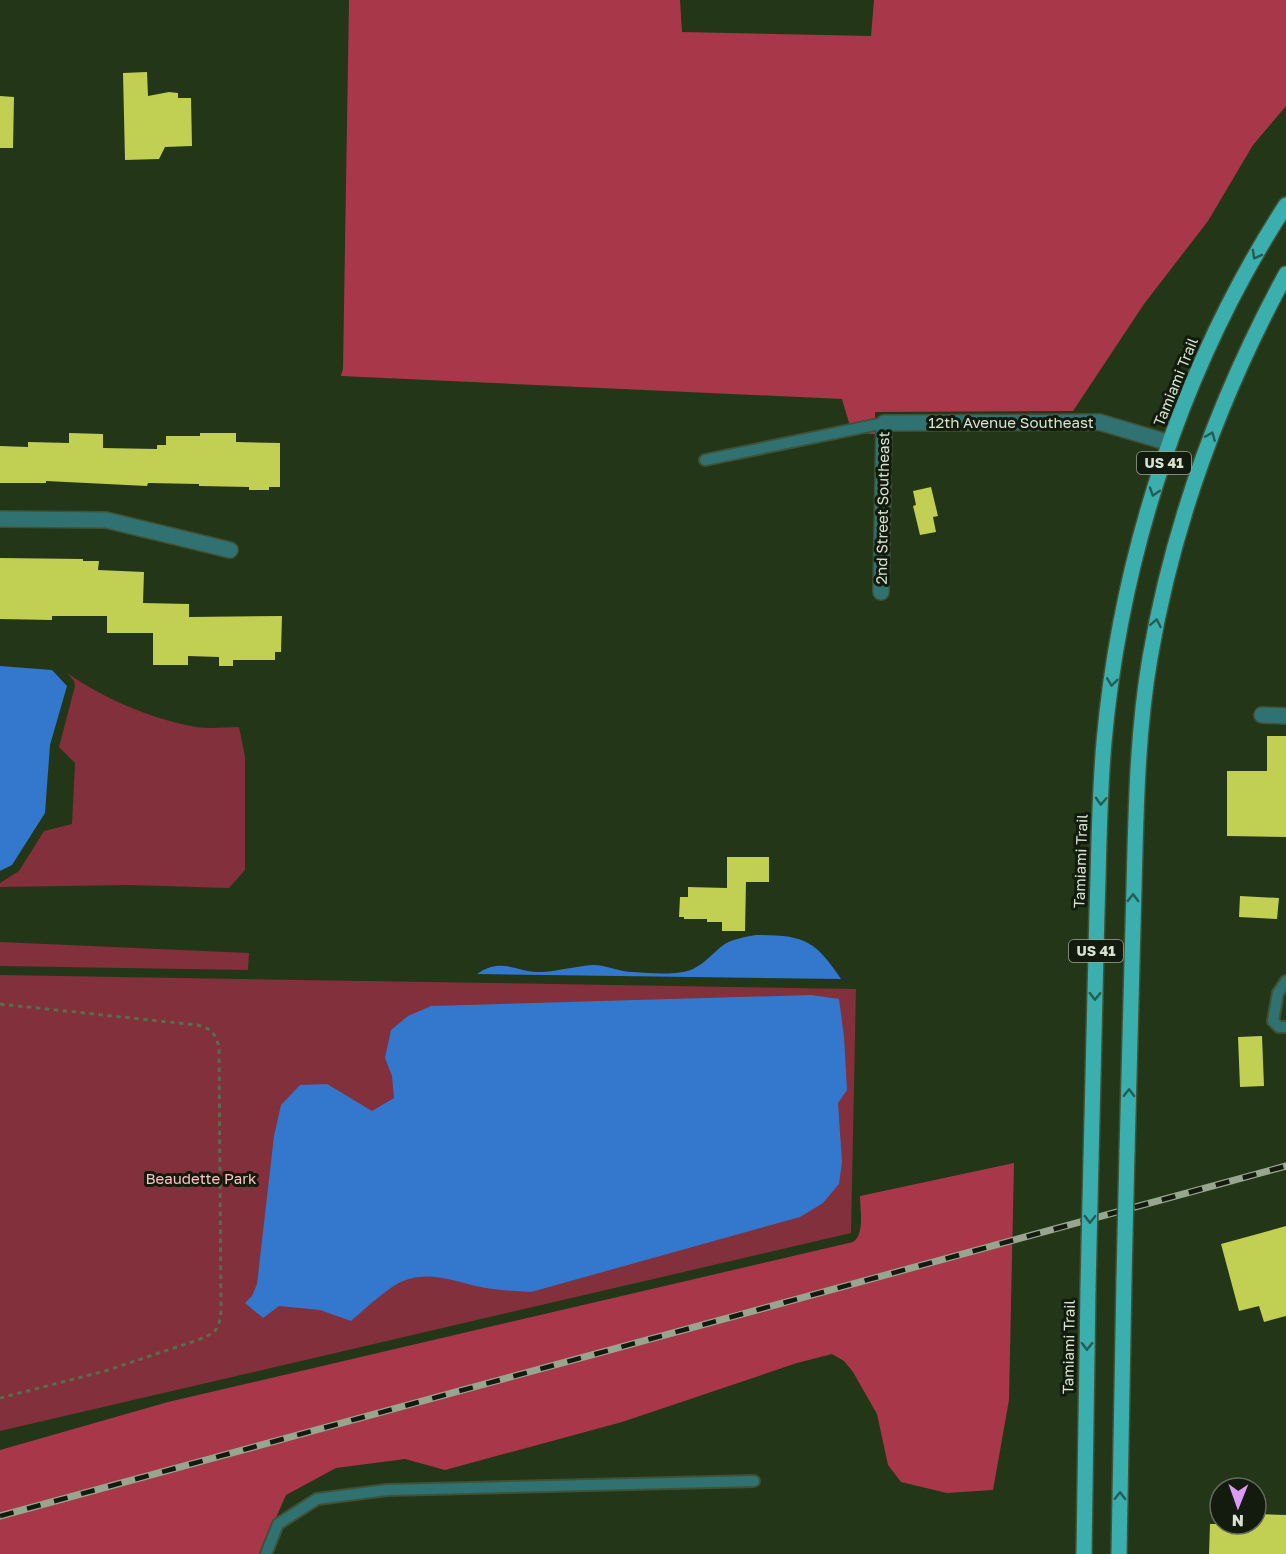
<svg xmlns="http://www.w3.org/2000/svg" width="1286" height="1554" font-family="'Golos Text',sans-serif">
<rect width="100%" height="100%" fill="#233618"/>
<!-- green -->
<path fill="#82303b" d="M 67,673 C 105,699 151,719 196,727 C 210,729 225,727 239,727 L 245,757 L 245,870 L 229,888 L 129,885 L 0,887 L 0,883 L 19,871 L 44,831 L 72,824 L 75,763 L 59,747 L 75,686 L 74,681 Z
M 0,942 L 249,953 L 248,970 L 0,966 Z
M 0,975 L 856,989 L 851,1233 L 0,1431 Z"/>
<!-- forest -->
<path fill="#a83749" d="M 349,0 L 680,0 L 682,32 L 871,36 L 874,0 L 1286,0 L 1286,106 L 1253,145 L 1208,221 L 1144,304 L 1073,411 L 875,412 L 875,434 L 852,433 L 842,399 L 341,376 L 343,369 Z
M 1014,1163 L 1009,1400 L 993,1490 L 947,1493 L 901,1482 L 888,1465 L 877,1414 L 853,1372 L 844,1361 L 832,1354 L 797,1363 L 622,1422 L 445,1470 L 405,1459 L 336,1468 L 286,1495 L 262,1549 L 262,1554 L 0,1554 L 0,1450 L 168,1402 L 853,1242 C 865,1234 860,1209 860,1196 Z"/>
<!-- water -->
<path fill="#3378cd" d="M 0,666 L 52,670 L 67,686 L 50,745 L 45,813 L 12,865 L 0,871 Z
M 756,935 C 804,935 815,940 841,979 L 477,974 C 502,956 516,973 542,972 C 559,971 576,966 593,965 C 606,965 620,972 633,972 C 651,973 677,976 693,969 C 705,963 712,954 722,946 C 731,939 745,937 756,935 Z
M 811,995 L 839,999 L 844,1037 L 847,1090 L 838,1103 L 842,1162 L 839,1184 L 823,1203 L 800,1217 L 531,1292 C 513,1291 494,1290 476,1286 C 451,1280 428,1271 403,1281 C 388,1287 364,1310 351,1321 L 320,1310 L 279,1306 L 263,1318 L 245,1303 L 252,1296 L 257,1284 L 274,1136 L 281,1105 L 300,1085 L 327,1084 L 372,1111 L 394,1098 L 392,1076 L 385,1058 L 391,1030 L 408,1016 L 431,1006 Z"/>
<!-- building -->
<path fill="#c1cf53" d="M 147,72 L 148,96 L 169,92 L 178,93 L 178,98 L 191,98 L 192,146 L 165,147 L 159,159 L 125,160 L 123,73 Z
M 0,96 L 14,97 L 13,148 L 0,148 Z
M 69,433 L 103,434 L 103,448 L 157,449 L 157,445 L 166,445 L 166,436 L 200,436 L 200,433 L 236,433 L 236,442 L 280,443 L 280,487 L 269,487 L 269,490 L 249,490 L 249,487 L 199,486 L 199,484 L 148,483 L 147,486 L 46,481 L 46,483 L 0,483 L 0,446 L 28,447 L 28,442 L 69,443 Z
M 931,487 L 938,516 L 933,517 L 936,532 L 920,535 L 913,506 L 916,505 L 913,491 Z
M 0,558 L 83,559 L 83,561 L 99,561 L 98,570 L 144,572 L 143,603 L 189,604 L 189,617 L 282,616 L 281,652 L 275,652 L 275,660 L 233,660 L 233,666 L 219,666 L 219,657 L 188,656 L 188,665 L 153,665 L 153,633 L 107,633 L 107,616 L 52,616 L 52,620 L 0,619 Z
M 1267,736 L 1286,736 L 1286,837 L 1227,836 L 1227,771 L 1267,771 Z
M 727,857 L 769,857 L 769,882 L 746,882 L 745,931 L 722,931 L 722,922 L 707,922 L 707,919 L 684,919 L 684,917 L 679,917 L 680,897 L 688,897 L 688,887 L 727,888 Z
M 1240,896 L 1279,898 L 1277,919 L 1239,917 Z
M 1262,1036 L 1264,1086 L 1240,1087 L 1238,1037 Z
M 1286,1226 L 1286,1316 L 1264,1322 L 1259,1306 L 1239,1311 L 1221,1244 Z
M 1256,1514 L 1286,1515 L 1286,1554 L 1209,1554 L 1210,1524 L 1256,1524 Z"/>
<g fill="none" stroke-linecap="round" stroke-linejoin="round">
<defs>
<path id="lane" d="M 705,460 L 884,423
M 1286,981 L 1278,993 L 1273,1021 L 1279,1027 L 1286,1027
M 266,1554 L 278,1524 L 317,1499 L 387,1490 L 754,1481"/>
<path id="street" d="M 0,519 L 106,520 L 230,550
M 881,592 L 884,423 L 1099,422 L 1170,443
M 1262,715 L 1286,716"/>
<path id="primary" d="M 1127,1152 C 1129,1064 1132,976 1134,888 C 1136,812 1137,733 1150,658 C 1173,523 1221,394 1286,274
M 1091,1160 C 1093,1077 1095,994 1097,911 C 1099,855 1099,798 1104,742 C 1121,554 1183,364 1286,205
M 1084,1554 L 1088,1288
M 1119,1554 L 1124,1279"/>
</defs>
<!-- lane casing -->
<use href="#lane" stroke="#405236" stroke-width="14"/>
<!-- street casing -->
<use href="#street" stroke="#405236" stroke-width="18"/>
<!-- primary casing -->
<use href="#primary" stroke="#405236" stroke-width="18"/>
<!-- path -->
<path stroke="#5a6b51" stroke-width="3" stroke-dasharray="4.5 4.5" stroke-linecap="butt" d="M 0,1004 L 197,1025 C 211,1028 215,1033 219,1047 L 221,1311 C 219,1331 216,1332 198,1340 L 105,1371 L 0,1398"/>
<!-- lane -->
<use href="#lane" stroke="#307272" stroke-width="10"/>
<!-- street -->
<use href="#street" stroke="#307272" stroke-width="15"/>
<!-- primary -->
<use href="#primary" stroke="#3baeae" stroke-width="15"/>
<defs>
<path id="rail" d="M 0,1516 L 1286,1166"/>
</defs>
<!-- rail casing -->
<use href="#rail" stroke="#98a690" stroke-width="7"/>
<!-- rail -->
<use href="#rail" stroke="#121b0e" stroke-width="4.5" stroke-dasharray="14" stroke-linecap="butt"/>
<defs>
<path id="primary-bridge" d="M 1124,1279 L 1127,1152
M 1088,1288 L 1091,1160"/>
</defs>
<!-- primary-bridge casing -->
<use href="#primary-bridge" stroke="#405236" stroke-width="18" stroke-linecap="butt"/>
<!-- primary-bridge -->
<use href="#primary-bridge" stroke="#3baeae" stroke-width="15"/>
</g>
<!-- one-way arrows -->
<defs><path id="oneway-chevron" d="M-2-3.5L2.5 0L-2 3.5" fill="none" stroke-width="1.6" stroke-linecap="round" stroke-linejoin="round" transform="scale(1.5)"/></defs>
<g stroke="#245d56">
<use href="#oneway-chevron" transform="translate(1256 255) rotate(119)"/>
<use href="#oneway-chevron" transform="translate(1211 436) rotate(-68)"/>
<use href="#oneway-chevron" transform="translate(1154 492) rotate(108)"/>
<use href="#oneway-chevron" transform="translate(1156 623) rotate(-79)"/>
<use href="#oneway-chevron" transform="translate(1112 682) rotate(97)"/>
<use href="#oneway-chevron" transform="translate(1101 801) rotate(93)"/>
<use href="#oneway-chevron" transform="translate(1133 898) rotate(-89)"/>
<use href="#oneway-chevron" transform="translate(1095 996) rotate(91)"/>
<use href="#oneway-chevron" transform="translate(1129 1093) rotate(-89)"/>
<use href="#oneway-chevron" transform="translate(1090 1219) rotate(91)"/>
<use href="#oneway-chevron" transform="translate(1087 1346) rotate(91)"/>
<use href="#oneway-chevron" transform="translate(1120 1496) rotate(-89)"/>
</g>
<g text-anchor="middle" stroke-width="6" stroke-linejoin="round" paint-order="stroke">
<!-- shield labels -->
<g fill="#121b0e" stroke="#9ca796" stroke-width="1.5">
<rect x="1137" y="452" width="54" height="22" rx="4.5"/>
<rect x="1069" y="940" width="54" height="22" rx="4.5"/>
</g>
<g font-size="14" font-weight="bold" fill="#d7e3d1">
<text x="1164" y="468">US 41</text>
<text x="1096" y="956">US 41</text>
</g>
<!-- street labels -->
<g font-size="15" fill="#d7e3d1" stroke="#121b0e">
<text transform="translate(1176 382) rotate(-68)" y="5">Tamiami Trail</text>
<text x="1011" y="428">12th Avenue Southeast</text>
<text transform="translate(883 508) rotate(-89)" y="5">2nd Street Southeast</text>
<text transform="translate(1081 861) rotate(-88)" y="5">Tamiami Trail</text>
<text transform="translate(1069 1347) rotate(-89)" y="5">Tamiami Trail</text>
</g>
<!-- park labels -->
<g font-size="15" fill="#fec0c3" stroke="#121b0e">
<text x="201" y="1184">Beaudette Park</text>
</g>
</g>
<!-- north arrow -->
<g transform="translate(1238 1506) rotate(181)"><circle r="28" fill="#121b0e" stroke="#616b5c" stroke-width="1.5"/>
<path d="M0-4.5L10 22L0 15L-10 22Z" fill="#da9af6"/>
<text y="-9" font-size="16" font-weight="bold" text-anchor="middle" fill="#d7e3d1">N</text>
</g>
</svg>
